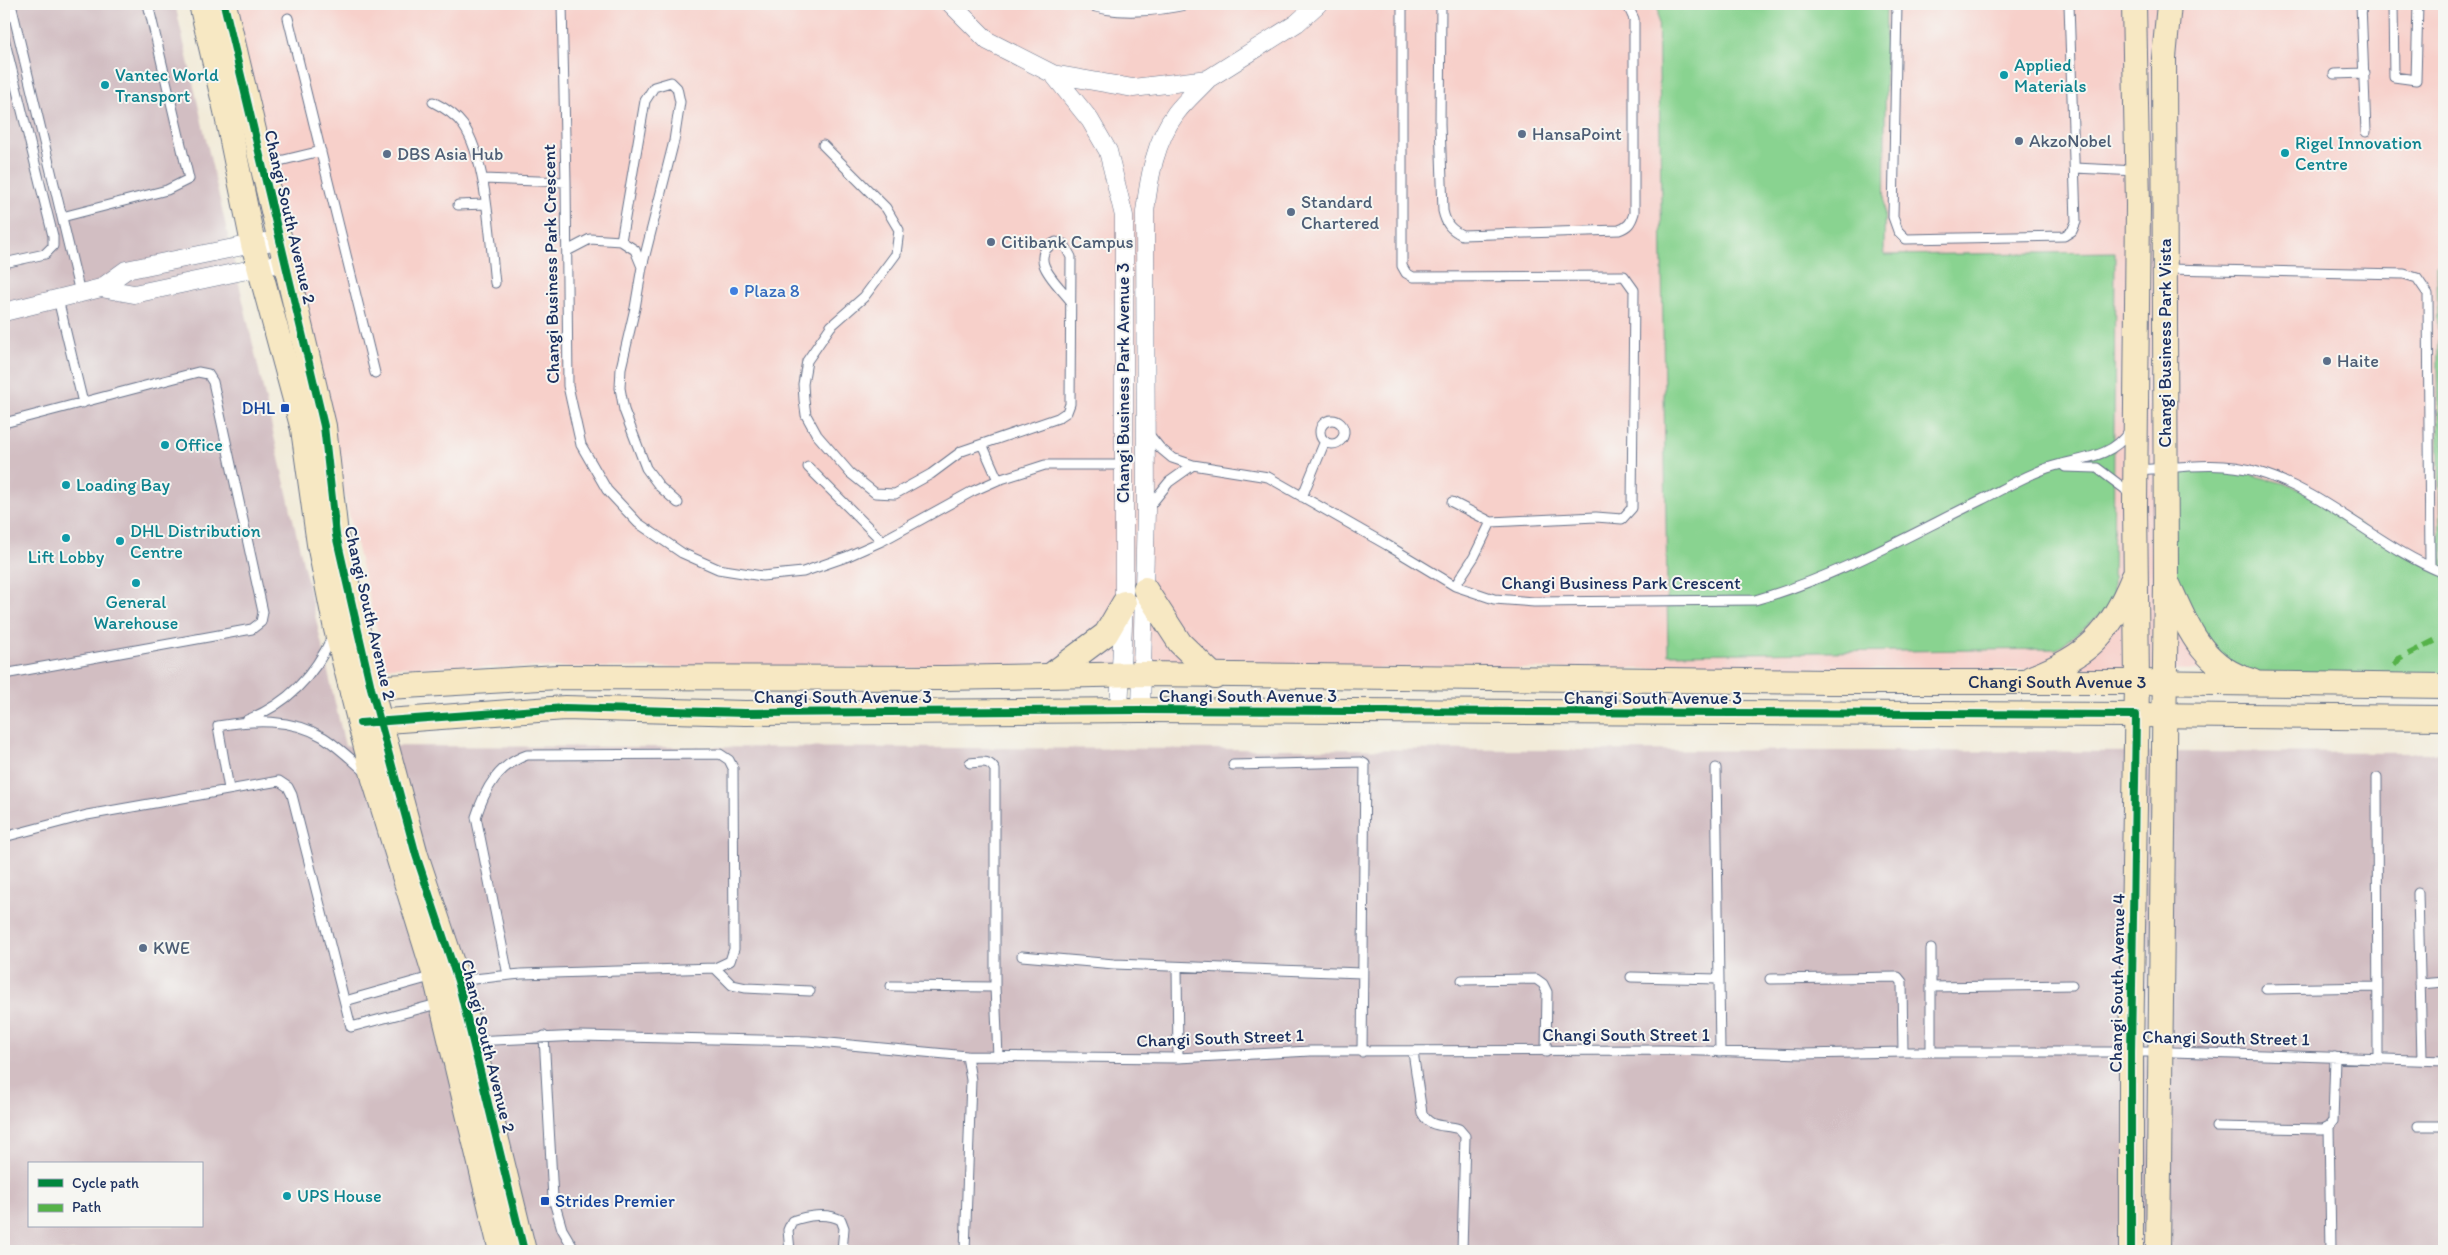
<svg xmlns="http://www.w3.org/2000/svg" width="2448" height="1255" font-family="Itim,sans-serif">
<rect width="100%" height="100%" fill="#f6f6f2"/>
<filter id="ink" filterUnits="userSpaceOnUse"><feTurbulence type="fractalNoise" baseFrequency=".02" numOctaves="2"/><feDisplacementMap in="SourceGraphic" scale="10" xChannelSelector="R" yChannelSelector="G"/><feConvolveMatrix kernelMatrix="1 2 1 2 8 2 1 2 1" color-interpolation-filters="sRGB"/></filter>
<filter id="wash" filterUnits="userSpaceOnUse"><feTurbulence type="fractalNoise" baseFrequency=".0096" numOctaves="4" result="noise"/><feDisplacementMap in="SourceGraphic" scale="20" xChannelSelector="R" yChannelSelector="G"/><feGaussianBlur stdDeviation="1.12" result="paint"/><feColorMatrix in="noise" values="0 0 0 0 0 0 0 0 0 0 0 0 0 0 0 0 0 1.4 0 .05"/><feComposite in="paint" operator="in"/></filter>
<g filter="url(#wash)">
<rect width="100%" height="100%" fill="#f2ebd9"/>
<!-- built -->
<path fill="#f7d0ca" d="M 225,4 L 2444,4 L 2444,670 L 386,667 Z"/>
<!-- industrial -->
<path fill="#d2bec2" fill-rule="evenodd" d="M 4,4 L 175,4 L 345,746 L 2444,753 L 2444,1251 L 4,1251 ZM 29,1164 L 201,1164 L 201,1226 L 29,1226 Z"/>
<!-- green -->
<path fill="#89d390" stroke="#528177" d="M 1658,4 L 1886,4 L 1884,255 L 2115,252 L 2113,605 L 2057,649 L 1668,654 Z
M 2437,265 L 2444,265 L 2444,686 L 2235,676 L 2166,580 L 2165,469 L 2220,467 L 2291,485 L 2440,571 Z"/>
</g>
<g filter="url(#ink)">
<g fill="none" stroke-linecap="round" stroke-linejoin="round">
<defs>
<path id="lane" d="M 11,4 L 80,293
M 562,4 L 566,182 L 568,386 L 581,445 L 607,490 L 638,523 L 682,553 L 718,569 L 762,576 L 803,572 L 846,557 L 882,541 L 971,492 L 998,480 L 1045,465 L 1122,465
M 1087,4 C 1116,16 1159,11 1190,4
M 1402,4 L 1402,266 L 1406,273 L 1413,277 L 1624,276 L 1634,290 L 1632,508 L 1622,519 L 1596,517 L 1491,522 L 1452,502
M 1441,4 L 1440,124 L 1443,211 C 1446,224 1450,229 1462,235 L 1619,230 C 1628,227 1631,223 1634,213 L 1634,19 L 1627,4
M 1897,4 L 1893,217 L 1898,231 L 1906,239 L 2064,236 L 2072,231 L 2076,222 L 2069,4
M 2361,4 L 2366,132
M 2393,4 L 2394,77 L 2416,80 L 2418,4
M 288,18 L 375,373
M 4,38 L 53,236 L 53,246 L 45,254 L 4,263
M 2334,74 L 2365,73
M 433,102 C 445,108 455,114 463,125 C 487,158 490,242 495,283
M 823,145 L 886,208 L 899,230 L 896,254 L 864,297 L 831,326 L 807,361 L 803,384 L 804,400 L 806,415 L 817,435 L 850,473 L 875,493 L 895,494 L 931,474 L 962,451 L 1058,418 L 1067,412 L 1070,404 L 1071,257 L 1064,244 L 1056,242 C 1025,257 1057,283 1070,300
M 263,165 L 321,151
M 2075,168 L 2137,171
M 484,179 L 566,182
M 458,205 L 485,204
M 62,217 L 167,190 L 189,179 L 148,4
M 621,241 L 645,101 L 654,87 L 671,82 L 677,88 L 680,102 L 674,141 L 642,267 L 635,308 L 621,368 L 620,388 L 624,410 L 646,468 L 660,487 L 678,503
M 567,251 L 590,239 L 621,241 L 635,250 L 642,267
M 2167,269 L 2404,274 L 2417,278 L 2428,294 L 2430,566
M 58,299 L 83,403
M1320 432a12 12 0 1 1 24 0a12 12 0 1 1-24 0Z
M 4,423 L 198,372 L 208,374 L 213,382 L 263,612 L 261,622 L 252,629 L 4,674
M 1147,432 L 1160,448 L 1172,458 L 1193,465 L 1268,477 L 1387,545 L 1455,586 L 1494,599 L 1534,602 L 1755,600 C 1834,578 1908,536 1981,500 C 2001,490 2021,478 2042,470 C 2072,458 2111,461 2129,431
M 982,444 L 998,480
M 808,467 L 882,541
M 2065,467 L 2097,468 L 2125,489 L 2131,498
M 2137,470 C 2176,468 2219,460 2258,472 C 2326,492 2378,547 2444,573
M 1302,497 L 1325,441
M 1148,508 L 1169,482 L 1193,465
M 1455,586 L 1474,557 L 1491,522
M 247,720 C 287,704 315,675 332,637
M 970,763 C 981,762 989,759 995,770 L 995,987 L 998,1057
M 1233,765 L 1361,762 L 1365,764 L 1362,1052
M 1716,768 L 1720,1052
M 2377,778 L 2378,1059
M 229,789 L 218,726 C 253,720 291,718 323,737 C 339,747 354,762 368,774
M 4,837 L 87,815 L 279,781 L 288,787 L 292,795 L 351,1027 L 441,1003
M 2418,893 L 2422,1059
M 1931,949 L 1931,1052
M 1022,956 L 1114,964 L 1362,973
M 1177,967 L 1178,1058
M 715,968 L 732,985 L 746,988 L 810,991
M 1631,977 L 1719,979
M 1770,979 L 1898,977 L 1902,982 L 1903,1052
M 1462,980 L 1536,979 L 1543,984 L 1547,992 L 1546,1052
M 460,981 C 480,978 501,976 521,974 L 715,968 L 730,961 L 734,949 L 733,768 L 729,760 L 720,754 L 527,755 C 498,765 485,789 476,817 L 508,975
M 2420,984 L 2444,982
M 891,986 L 995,987
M 1931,987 L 2072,985
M 2266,989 L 2377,987
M 345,1001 L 434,976
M 544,1036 L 553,1198 L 562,1229 L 575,1251
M 473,1041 L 580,1036 L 808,1041 L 967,1056 L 1178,1058 L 1310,1051 L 1670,1050 L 1802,1054 L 1903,1052 L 2173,1052 L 2444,1061
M 1413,1052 L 1422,1113 C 1430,1129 1444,1124 1459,1129 L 1465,1136 L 1462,1251
M 2329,1126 L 2331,1251
M 2418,1126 L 2444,1126
M 2216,1127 L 2323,1129 L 2329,1126 L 2333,1121 L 2335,1057
M 790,1251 L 788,1230 L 792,1221 C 806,1216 827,1212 841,1220 L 844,1228 L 842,1251
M 965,1251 L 971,1080 L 967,1056"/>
<path id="street" d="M 951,4 L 988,41 L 1053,74 L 1133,88 L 1208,79 L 1297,23 L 1318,4
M 1053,74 L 1090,120 L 1108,151 L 1124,216 L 1124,603 L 1119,710
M 101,288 L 134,294 L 285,262
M 4,312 L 101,288 L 126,270 L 253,244 L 280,240
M 1141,710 L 1146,510 L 1145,212 C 1149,178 1155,141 1176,113 C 1185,101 1198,90 1208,79"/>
<g id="secondary">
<path d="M 201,4 L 226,111 L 253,244 L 303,429 L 319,544 L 336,629 L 374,779 L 435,976 L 501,1251"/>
<path d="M 224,4 L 324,426 L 336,535 L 371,688 L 416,855 L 458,981 L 524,1251"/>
<path d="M 2169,586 C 2188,628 2203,668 2252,681"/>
<path d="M 1145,589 L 1180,643 L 1215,677"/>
<path d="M 1051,675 L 1106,634 L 1124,603"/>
<path d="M 2031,678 C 2088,656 2110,634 2133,578"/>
<path id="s1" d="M 352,692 L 371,688 L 558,677 L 945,678 L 1143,674 L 1830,682 L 2137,682 L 2444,686"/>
<path d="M 360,723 L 565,708 L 745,713 L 1141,710 L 2136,715 L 2444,718"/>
<path d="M 2131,1251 L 2131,1053 L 2137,682 L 2135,504 L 2138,205 L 2134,4"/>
<path d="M 2158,1251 L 2166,580 L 2164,58 L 2169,4"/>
</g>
</defs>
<!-- lane casing -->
<use href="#lane" stroke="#667189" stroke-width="11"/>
<!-- street casing -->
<use href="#street" stroke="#667189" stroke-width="19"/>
<!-- secondary casing -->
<use href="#secondary" stroke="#667189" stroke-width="26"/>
<!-- lane -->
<use href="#lane" stroke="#fff" stroke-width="9"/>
<!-- street -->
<use href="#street" stroke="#fff" stroke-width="18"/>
<!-- secondary -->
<use href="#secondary" stroke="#f7e8c3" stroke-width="24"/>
<!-- quiet -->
<path stroke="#55b248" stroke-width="6" stroke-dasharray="12 6" stroke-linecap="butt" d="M 2394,665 L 2399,659 L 2444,636"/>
<defs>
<path id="cycleway" d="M 224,4 L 324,426 L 336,535 L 371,688 L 416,855 L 458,981 L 524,1251
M 360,723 L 565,708 L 745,713 L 1141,710 L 2136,715 L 2131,1053 L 2131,1251"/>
</defs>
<!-- cycleway casing -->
<use href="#cycleway" stroke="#f6f6f2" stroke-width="11"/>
<!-- cycleway -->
<use href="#cycleway" stroke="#00873e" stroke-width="8"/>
</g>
</g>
<!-- markers -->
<g fill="#0f9aa8" stroke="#f6f6f2" stroke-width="2">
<circle cx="2004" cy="75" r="5"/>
<circle cx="105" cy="85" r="5"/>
<circle cx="2285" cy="153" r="5"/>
<circle cx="165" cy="445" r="5"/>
<circle cx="66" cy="485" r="5"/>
<circle cx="66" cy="538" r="5"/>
<circle cx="120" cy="541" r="5"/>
<circle cx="136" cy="583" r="5"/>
<circle cx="287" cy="1196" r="5"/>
</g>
<g fill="#5c6f8a" stroke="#f6f6f2" stroke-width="2">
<circle cx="1522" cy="134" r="5"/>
<circle cx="2019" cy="141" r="5"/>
<circle cx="387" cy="154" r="5"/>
<circle cx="1291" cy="212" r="5"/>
<circle cx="991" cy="242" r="5"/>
<circle cx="2327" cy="361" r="5"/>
<circle cx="143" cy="948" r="5"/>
</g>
<circle fill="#3f7fe0" stroke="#f6f6f2" stroke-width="2" cx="734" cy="291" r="5"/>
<g fill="#1a4fb4" stroke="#f6f6f2" stroke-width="2">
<rect x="280" y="403" width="10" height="10" rx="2.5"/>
<rect x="540" y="1196" width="10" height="10" rx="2.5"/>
</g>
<g text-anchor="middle" stroke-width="4" stroke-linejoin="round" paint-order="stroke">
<!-- culture labels -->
<g font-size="18" fill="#0d838f" stroke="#f6f6f2" text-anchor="start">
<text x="2014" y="71">Applied<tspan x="2014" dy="21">Materials</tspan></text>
<text x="115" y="81">Vantec World<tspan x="115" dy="21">Transport</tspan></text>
<text x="2295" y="149">Rigel Innovation<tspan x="2295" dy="21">Centre</tspan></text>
<text x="175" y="451">Office</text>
<text x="76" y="491">Loading Bay</text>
<text x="130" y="537">DHL Distribution<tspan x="130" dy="21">Centre</tspan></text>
<text x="66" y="563" text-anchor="middle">Lift Lobby</text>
<text x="136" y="608" text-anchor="middle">General<tspan x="136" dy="21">Warehouse</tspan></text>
<text x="297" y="1202">UPS House</text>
</g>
<!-- service labels -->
<g font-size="18" fill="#4e5e75" stroke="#f6f6f2" text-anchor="start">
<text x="1532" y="140">HansaPoint</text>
<text x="2029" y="147">AkzoNobel</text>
<text x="397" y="160">DBS Asia Hub</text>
<text x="1301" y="208">Standard<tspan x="1301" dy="21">Chartered</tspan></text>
<text x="1001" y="248">Citibank Campus</text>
<text x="2337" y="367">Haite</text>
<text x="153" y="954">KWE</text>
</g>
<!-- street labels -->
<g font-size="18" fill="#1b2f5e" stroke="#f6f6f2">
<text transform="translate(290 217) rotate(77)" y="6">Changi South Avenue 2</text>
<text transform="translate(551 264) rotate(-91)" y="6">Changi Business Park Crescent</text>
<text transform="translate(2165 343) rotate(-90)" y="6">Changi Business Park Vista</text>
<text transform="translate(1123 383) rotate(-90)" y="6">Changi Business Park Avenue 3</text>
<text x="1621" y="589">Changi Business Park Crescent</text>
<text transform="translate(370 613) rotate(77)" y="6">Changi South Avenue 2</text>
<text dy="6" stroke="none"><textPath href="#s1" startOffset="1706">Changi South Avenue 3</textPath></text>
<text x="1248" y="702">Changi South Avenue 3</text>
<text x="843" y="703">Changi South Avenue 3</text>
<text x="1653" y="704">Changi South Avenue 3</text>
<text transform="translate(2117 983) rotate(-89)" y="6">Changi South Avenue 4</text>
<text x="1626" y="1041">Changi South Street 1</text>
<text transform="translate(1220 1038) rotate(-2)" y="6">Changi South Street 1</text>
<text transform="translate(2226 1038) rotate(1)" y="6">Changi South Street 1</text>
<text transform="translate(488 1046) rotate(76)" y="6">Changi South Avenue 2</text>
</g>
<!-- shop labels -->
<g font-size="18" fill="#366cbe" stroke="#f6f6f2" text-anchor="start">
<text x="744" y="297">Plaza 8</text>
</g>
<!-- transit labels -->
<g font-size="18" fill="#164399" stroke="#f6f6f2" text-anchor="end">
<text x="275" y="414">DHL</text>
<text x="555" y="1207" text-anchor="start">Strides Premier</text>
</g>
</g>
<!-- margin -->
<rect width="2448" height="1255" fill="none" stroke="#f6f6f2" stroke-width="20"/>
<!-- legend -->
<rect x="28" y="1162" width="175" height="65" fill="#f6f6f2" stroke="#9ea6b7"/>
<rect x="38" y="1179" width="25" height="8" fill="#00873e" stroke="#9ea6b7"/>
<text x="72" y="1188" font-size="15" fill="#1b2f5e">Cycle path</text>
<rect x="38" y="1204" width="25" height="8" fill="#55b248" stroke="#9ea6b7"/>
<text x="72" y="1212" font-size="15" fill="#1b2f5e">Path</text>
</svg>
